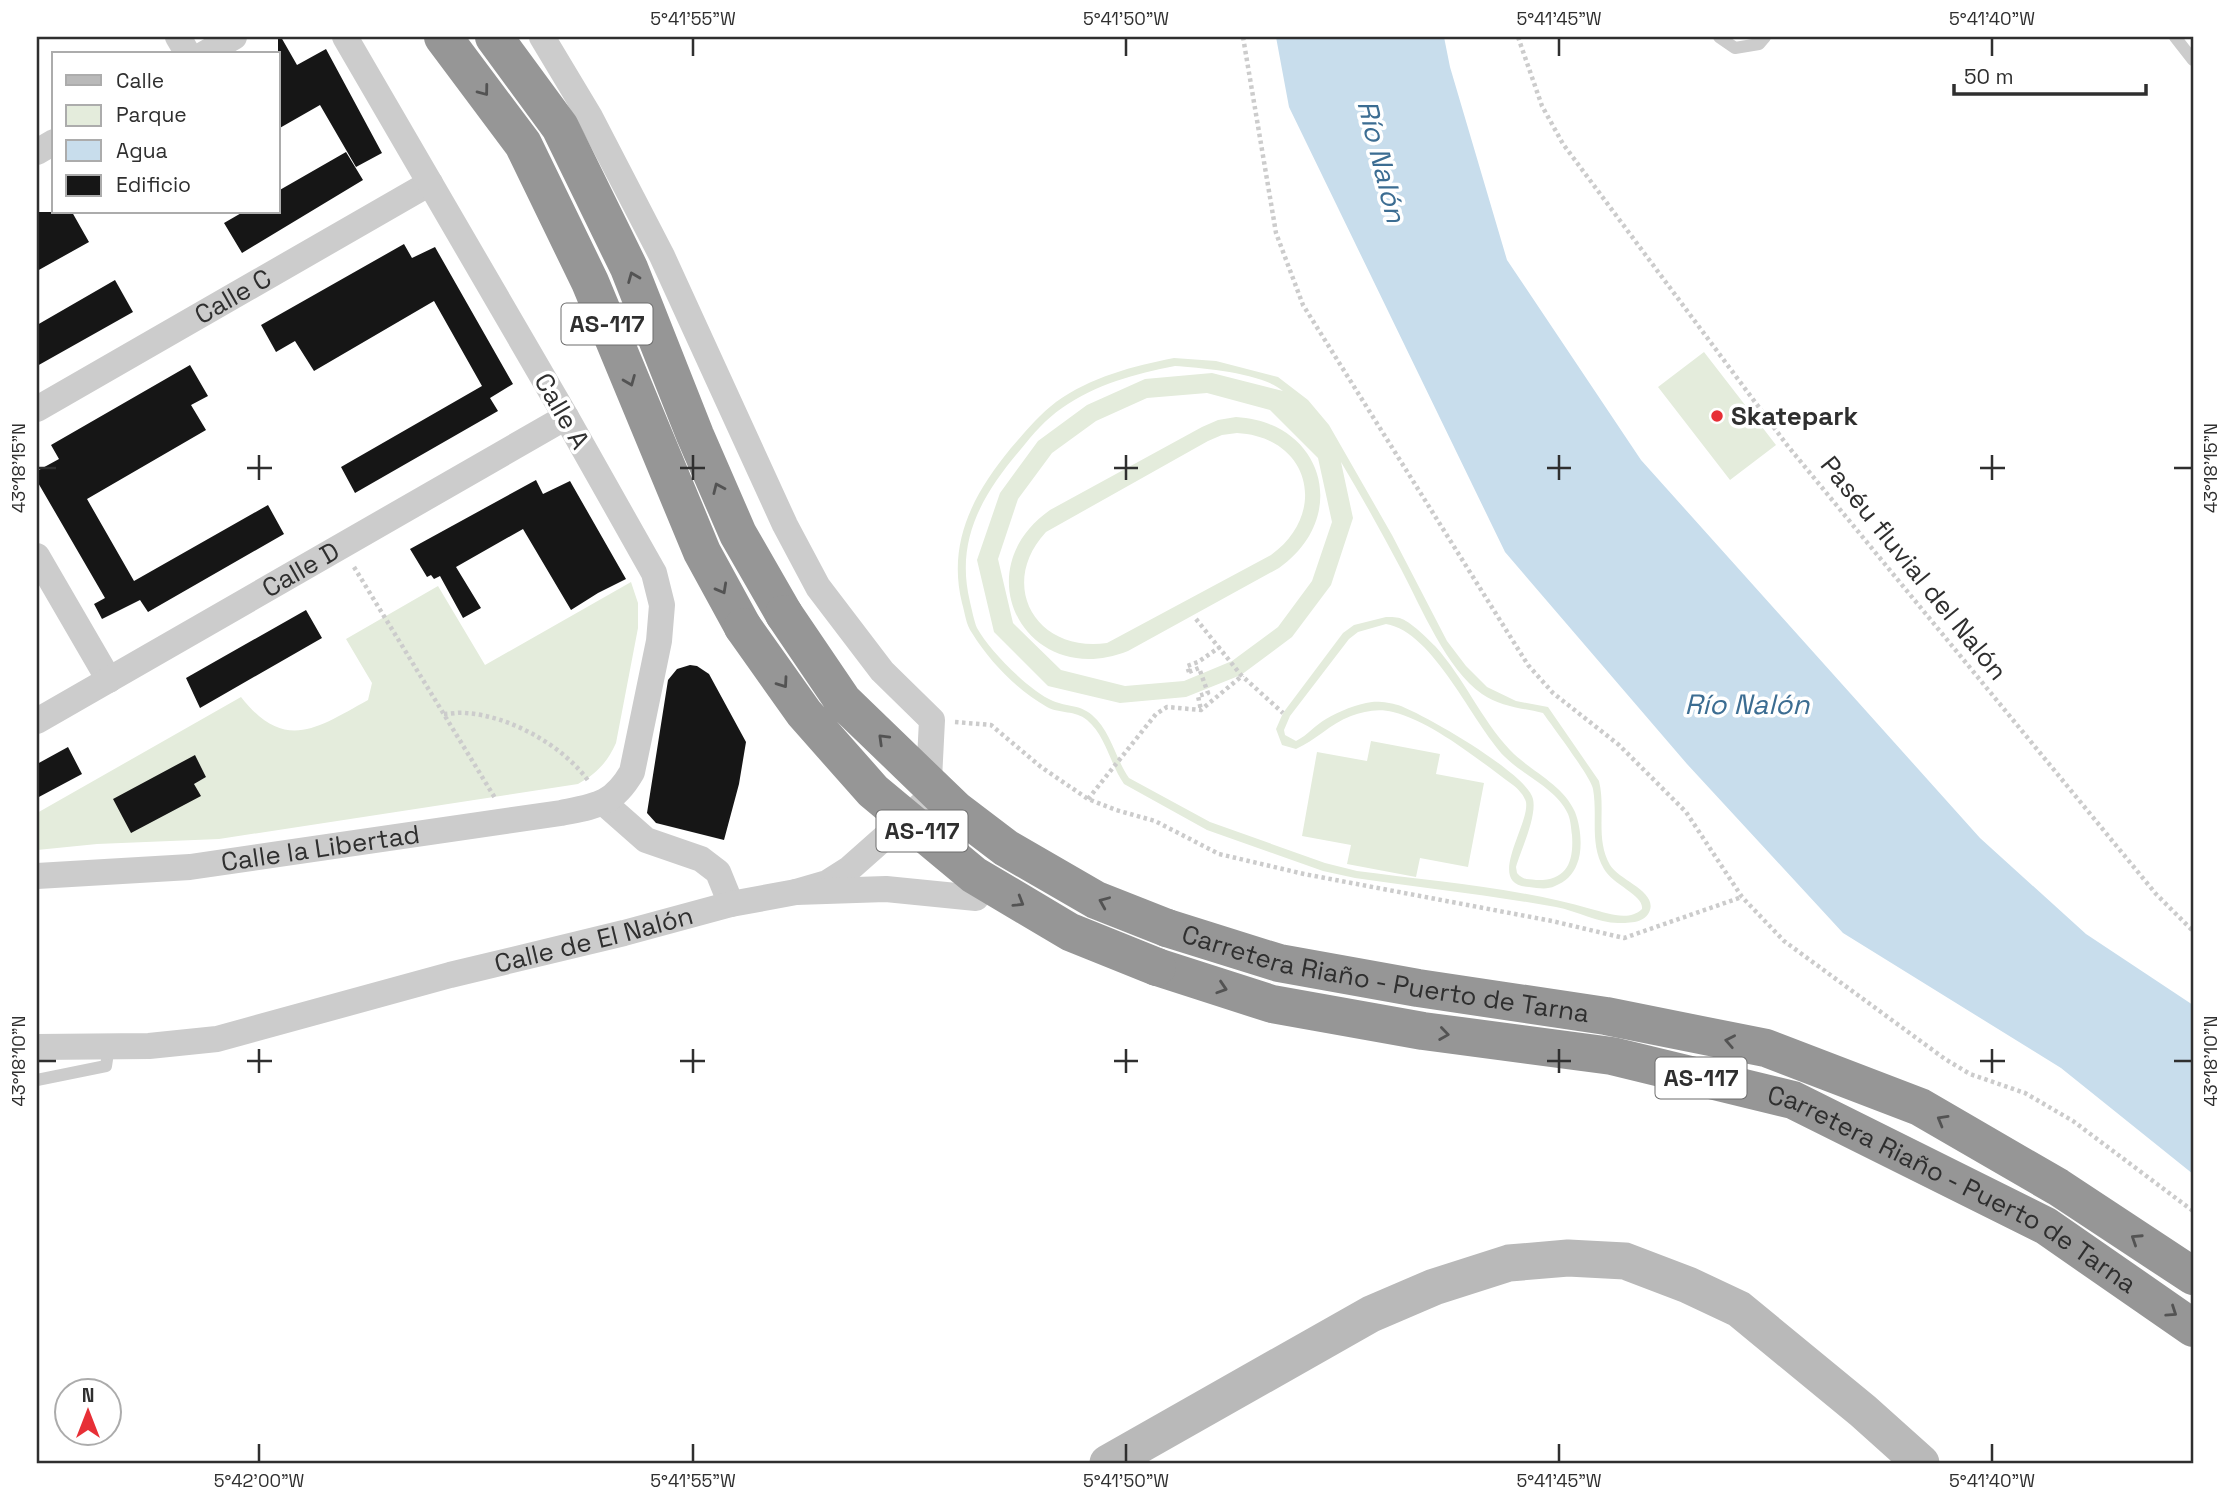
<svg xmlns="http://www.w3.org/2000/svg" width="2230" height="1500" font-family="'Space Grotesk',sans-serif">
<rect width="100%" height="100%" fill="#fff"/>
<!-- green -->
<path fill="#e4ecdc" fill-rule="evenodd" d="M 1704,352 L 1776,445 L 1730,480 L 1658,387 Z
M 1174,358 L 1216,361 L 1278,377 L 1308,400 L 1329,425 L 1392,535 L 1447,641 L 1466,666 L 1487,687 L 1516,701 L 1548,707 L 1599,781 C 1606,809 1595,839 1610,865 C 1619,880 1656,891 1650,910 C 1646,923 1630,923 1618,923 C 1598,923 1577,911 1556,907 C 1490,895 1422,888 1355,878 L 1323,871 L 1207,830 L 1124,784 C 1110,764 1106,736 1087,720 C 1075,710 1060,714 1047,707 C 1017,690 990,662 972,633 C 966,625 965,613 962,603 C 947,542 974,493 1011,448 C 1025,432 1039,415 1056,402 C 1091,377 1133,366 1174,358 ZM 1175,366 C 1203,368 1262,373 1283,391 L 1212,373 L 1145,379 L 1087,405 L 1038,441 L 1000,493 L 977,560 L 994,632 L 1048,686 L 1120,703 L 1186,697 L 1241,675 L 1292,637 L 1331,585 L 1353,518 L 1341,462 C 1362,497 1382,533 1401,569 C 1421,607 1447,670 1482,694 C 1501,707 1522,708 1543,713 C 1552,726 1591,777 1593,789 C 1598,817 1589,843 1604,869 C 1613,885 1644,895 1642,909 C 1629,922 1607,913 1591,909 C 1519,888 1432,881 1357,871 L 1325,863 L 1210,822 L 1129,778 C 1115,758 1111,731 1092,715 C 1079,704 1067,707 1053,701 C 1029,691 989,650 977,628 C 974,621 972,610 970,602 C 955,540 982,495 1021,449 C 1033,434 1046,419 1062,408 C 1096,384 1135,374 1175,366 ZM 1207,393 L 1270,410 L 1318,458 L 1332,522 L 1312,581 L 1278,627 L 1232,661 L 1184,681 L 1125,686 L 1061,670 L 1013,623 L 998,559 L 1018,499 L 1052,453 L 1096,421 L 1147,398 Z
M 1236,417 C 1324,422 1351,517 1279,568 L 1128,651 C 1028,691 962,572 1050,510 L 1202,427 L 1218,420 ZM 1237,433 C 1310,437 1329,513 1271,555 L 1107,643 C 1036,653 997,585 1046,532 L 1208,441 L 1222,435 Z
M 631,582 L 638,603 L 638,628 L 616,743 C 607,763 596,774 578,784 L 219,839 L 97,844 L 37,850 L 37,813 L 241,697 C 285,753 317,728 368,700 L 372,683 L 346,639 L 438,586 L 485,665 ZM 195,756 L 206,777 L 194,784 L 200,796 L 165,798 Z
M 1386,617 C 1391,617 1398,617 1402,619 C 1412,623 1427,638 1435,646 C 1464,678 1481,719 1510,750 C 1530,771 1563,784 1575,812 C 1581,827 1583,850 1577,864 C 1573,875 1565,882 1555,886 C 1547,890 1538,888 1529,887 C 1484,885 1530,825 1526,802 C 1524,795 1518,789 1513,785 C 1480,761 1433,722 1393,712 C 1379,708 1364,711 1351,716 C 1330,724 1316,740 1296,749 L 1282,745 L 1276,729 L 1283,713 L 1343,633 L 1354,625 ZM 1386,624 C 1434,632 1472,723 1505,757 C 1524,776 1556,788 1568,814 C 1571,821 1571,829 1572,835 C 1574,863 1566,881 1536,880 C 1527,879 1523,880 1517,873 L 1516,867 C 1521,850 1537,816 1533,799 C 1528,774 1424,714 1398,705 C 1391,703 1379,701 1372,702 C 1356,704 1340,711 1326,719 C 1315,725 1308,735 1296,741 L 1285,735 L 1284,730 L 1290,716 L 1349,639 L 1358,632 Z
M 1371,741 L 1440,754 L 1436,774 L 1484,783 L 1468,867 L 1420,858 L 1416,877 L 1347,864 L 1351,845 L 1302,836 L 1317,752 L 1367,761 Z"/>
<!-- water -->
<path fill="#c8ddec" d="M 1276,37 L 1444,37 L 1450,67 L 1507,260 L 1641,460 L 1980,838 L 2086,934 L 2193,1005 L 2193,1174 L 2061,1068 L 1843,933 L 1687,764 L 1505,552 L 1289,107 Z"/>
<!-- building -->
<path fill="#161616" d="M 278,37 L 281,37 L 297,65 L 326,49 L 382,153 L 356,167 L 320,105 L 278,129 Z
M 346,152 L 363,180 L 242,253 L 224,223 L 243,212 L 278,212 L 278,191 Z
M 37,212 L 72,212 L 89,242 L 37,271 Z
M 404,244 L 412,258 L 435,247 L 513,384 L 490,398 L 498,411 L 355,493 L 341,467 L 482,386 L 434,301 L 314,371 L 295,341 L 276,352 L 261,325 Z
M 115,280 L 133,312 L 37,366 L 37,325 Z
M 190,365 L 208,396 L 191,405 L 206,430 L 87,499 L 134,581 L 268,505 L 284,534 L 148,612 L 140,600 L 102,619 L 94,604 L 105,598 L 37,481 L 37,471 L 59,459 L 51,445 Z
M 536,480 L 543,494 L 570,481 L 626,579 L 598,593 L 571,610 L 523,529 L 456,567 L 481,608 L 463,618 L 440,576 L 434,579 L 431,575 L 427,577 L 410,549 Z
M 306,610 L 322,638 L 200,708 L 186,678 Z
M 690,665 L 697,666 L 709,674 L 746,742 L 739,784 L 724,840 L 656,823 L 647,813 L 668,680 L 677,669 Z
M 68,747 L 82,774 L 37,798 L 37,764 Z
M 195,755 L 206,777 L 194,784 L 201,796 L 131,833 L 113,799 Z"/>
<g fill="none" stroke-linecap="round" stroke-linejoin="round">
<!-- path -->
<path stroke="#ccc" stroke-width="4.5" stroke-dasharray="3.5 3.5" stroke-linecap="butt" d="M 1243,37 L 1276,233 L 1303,305 L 1528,665 L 1553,693 L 1619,745 L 1686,812 L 1742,897 L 1784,941 L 1945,1059 L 1970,1074 L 2025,1093 L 2073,1121 L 2193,1211
M 1518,37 L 1542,106 L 1563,144 L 1787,445 L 2156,894 L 2193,931
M 354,567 L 495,798
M 1196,619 L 1241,675 L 1283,713
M 1189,672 L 1199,668 L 1208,693 L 1198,696 L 1201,710
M 1189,672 L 1187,666 L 1198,662 L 1220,647
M 444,714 C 451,714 459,712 466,713 C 510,716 564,746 589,782
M 955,722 L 991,725 L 1041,767 L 1088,799 L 1116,810 L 1155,821 L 1219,854 L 1304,874 L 1552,921 L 1624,938 L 1742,897
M 1088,799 L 1156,714 L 1167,707 L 1201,710 L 1243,675"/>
<!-- lane -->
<path stroke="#ccc" stroke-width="12" d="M 1719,37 L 1735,48 L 1759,44 L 1765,37
M 2175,37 L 2193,60
M 37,1080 L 106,1066 L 109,1046"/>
<!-- street -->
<g stroke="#ccc" stroke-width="26">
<path d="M 178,37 L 188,54"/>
<path d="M 542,37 L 590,117 L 662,256 L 785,525 L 818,587 L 882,671 L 932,720 L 928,799 L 849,869 L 827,883 L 796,892"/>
<path d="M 204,54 L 234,37"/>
<path d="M 37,152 L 54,142"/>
<path id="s1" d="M 37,409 L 430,183"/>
<path d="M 37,556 L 109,680"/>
<path id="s2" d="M 37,721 L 566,417"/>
<path d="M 604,803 L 646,840 L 701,859 L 718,872 L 731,904"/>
<path id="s3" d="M 37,876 L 190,867 L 561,813 C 596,806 613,805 632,772 L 659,641 L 662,605 L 654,573 L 566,417 L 345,37"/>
<path id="s4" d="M 37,1047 L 149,1046 L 217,1039 L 450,975 L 624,933 L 731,904 L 796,892 L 886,889 L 976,898"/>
</g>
<!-- secondary -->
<path stroke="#b9b9b9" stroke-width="37" d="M 1108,1463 L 1371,1314 L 1434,1287 L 1509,1263 L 1568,1258 L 1625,1261 L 1688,1285 L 1739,1309 L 1863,1411 L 1921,1463"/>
<!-- highway -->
<g stroke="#969696" stroke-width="38">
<path d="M 443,37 L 523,144 L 590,282 L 702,552 L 743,627"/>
<path d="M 494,37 L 560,127 L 629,268 L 695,435 L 738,534 L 784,614"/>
<path id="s5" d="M 1167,928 L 1279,963 L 1418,988 L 1606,1016 L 1766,1048 L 1920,1107 L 2058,1187 L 2193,1276"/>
<path id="s6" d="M 1157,967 L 1272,1004 L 1423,1031 L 1612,1056 L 1793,1100 L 2046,1226 L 2193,1328"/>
</g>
<!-- highway-bridge -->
<path stroke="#969696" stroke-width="38" d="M 784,614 L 843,701 L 956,810 L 1006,848 L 1096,900 L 1167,928
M 743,627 L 804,713 L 873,791 L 974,875 L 1070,932 L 1157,967"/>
</g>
<!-- one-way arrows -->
<defs><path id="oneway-chevron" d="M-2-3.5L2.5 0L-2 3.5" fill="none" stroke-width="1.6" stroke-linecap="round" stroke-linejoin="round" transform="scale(1.75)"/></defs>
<g stroke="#535353">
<use href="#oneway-chevron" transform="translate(484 91) rotate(53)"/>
<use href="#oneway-chevron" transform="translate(633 277) rotate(-112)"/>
<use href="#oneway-chevron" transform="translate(630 381) rotate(68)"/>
<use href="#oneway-chevron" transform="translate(718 488) rotate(-114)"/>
<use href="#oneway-chevron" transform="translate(722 589) rotate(61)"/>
<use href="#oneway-chevron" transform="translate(783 683) rotate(55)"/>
<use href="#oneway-chevron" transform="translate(883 739) rotate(-136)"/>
<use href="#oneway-chevron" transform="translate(1019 902) rotate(31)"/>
<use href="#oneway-chevron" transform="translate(1104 902) rotate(-157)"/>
<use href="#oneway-chevron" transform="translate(1222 988) rotate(18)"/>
<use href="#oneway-chevron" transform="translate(1444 1034) rotate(8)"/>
<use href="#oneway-chevron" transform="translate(1730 1041) rotate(-169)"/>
<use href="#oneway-chevron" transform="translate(1942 1120) rotate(-150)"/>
<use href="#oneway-chevron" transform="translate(2136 1239) rotate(-147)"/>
<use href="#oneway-chevron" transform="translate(2172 1312) rotate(34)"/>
</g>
<!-- ticks -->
<path fill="none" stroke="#2f2f2f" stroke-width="2.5" d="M 693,38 L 693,56M 1126,38 L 1126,56M 1559,38 L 1559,56M 1992,38 L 1992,56M 259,455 L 259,480M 693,455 L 693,480M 1126,455 L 1126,480M 1559,455 L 1559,480M 1992,455 L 1992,480M 38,468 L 56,468M 247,468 L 272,468M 680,468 L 705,468M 1114,468 L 1138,468M 1547,468 L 1571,468M 1980,468 L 2005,468M 2174,468 L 2192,468M 259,1049 L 259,1073M 693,1049 L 693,1073M 1126,1049 L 1126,1073M 1559,1049 L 1559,1073M 1992,1049 L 1992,1073M 38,1061 L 56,1061M 247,1061 L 272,1061M 680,1061 L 705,1061M 1114,1061 L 1138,1061M 1547,1061 L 1571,1061M 1980,1061 L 2005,1061M 2174,1061 L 2192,1061M 259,1444 L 259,1462M 693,1444 L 693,1462M 1126,1444 L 1126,1462M 1559,1444 L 1559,1462M 1992,1444 L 1992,1462"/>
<!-- markers -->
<circle fill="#e72f36" stroke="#fff" stroke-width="2.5" cx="1717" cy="416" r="7"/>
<g text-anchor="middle" stroke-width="7" stroke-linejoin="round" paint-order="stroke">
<!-- shield labels -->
<g fill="#fff" stroke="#6d6d6d" stroke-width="2">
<rect x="561.5" y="303.5" width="91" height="41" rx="5"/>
<rect x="876.5" y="810.5" width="91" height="41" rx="5"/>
<rect x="1655.5" y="1057.5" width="91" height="41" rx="5"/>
</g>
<g font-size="24" font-weight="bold" fill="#2f2f2f">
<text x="607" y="332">AS-117</text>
<text x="922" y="839">AS-117</text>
<text x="1701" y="1086">AS-117</text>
</g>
<!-- street labels -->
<g font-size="26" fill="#2f2f2f" stroke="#fff">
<text dy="9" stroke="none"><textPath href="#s1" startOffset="226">Calle C</textPath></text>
<text transform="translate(562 411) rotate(60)" y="9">Calle A</text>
<text transform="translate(1914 568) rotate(51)" y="9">Paséu fluvial del Nalón</text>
<text dy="9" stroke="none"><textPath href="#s2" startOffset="304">Calle D</textPath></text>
<text dy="9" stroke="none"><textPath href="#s3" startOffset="285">Calle la Libertad</textPath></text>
<text dy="9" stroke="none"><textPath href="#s4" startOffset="570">Calle de El Nalón</textPath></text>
<text dy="9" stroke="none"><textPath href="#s5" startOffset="224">Carretera Riaño - Puerto de Tarna</textPath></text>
<text dy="9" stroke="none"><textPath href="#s6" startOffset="833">Carretera Riaño - Puerto de Tarna</textPath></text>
</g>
<!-- poi labels -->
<g font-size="26" font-weight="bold" fill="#2f2f2f" stroke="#fff" text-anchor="start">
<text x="1731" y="425">Skatepark</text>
</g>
<!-- water labels -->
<g font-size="28" font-style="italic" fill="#3c6d92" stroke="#fff">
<text transform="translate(1382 161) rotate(76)" y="10">Río Nalón</text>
<text x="1747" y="714">Río Nalón</text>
</g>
</g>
<!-- border -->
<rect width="2230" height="1500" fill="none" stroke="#ffffff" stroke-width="77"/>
<!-- legend -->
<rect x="52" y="52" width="228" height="161" fill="#ffffff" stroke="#acacac" stroke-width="2"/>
<rect x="66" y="75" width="35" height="10" fill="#b9b9b9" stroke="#acacac" stroke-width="2"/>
<text x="116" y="88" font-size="21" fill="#2f2f2f">Calle</text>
<rect x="66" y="105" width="35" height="21" fill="#e4ecdc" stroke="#acacac" stroke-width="2"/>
<text x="116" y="122" font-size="21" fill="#2f2f2f">Parque</text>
<rect x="66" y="140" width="35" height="21" fill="#c8ddec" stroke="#acacac" stroke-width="2"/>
<text x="116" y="158" font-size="21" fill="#2f2f2f">Agua</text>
<rect x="66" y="175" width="35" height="21" fill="#161616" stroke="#acacac" stroke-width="2"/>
<text x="116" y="192" font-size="21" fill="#2f2f2f">Edificio</text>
<!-- north arrow -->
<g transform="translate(88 1412)"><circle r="33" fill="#ffffff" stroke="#acacac" stroke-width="2"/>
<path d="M0-5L12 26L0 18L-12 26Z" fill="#e72f36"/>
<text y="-10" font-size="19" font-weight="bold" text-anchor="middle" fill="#2f2f2f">N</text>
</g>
<!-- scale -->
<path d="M1954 84v10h192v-10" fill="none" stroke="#2f2f2f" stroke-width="3.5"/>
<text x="1964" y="84" font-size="21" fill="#2f2f2f" stroke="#ffffff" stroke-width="5" paint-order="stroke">50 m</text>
<rect x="38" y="38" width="2154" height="1424" fill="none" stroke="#2f2f2f" stroke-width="2.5"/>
<g font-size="18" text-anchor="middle" fill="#2f2f2f">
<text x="693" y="25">5°41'55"W</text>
<text x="1126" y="25">5°41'50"W</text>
<text x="1559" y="25">5°41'45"W</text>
<text x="1992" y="25">5°41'40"W</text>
<text transform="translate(19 468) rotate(-90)" y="6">43°18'15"N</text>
<text transform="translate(2211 468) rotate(-90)" y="6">43°18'15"N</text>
<text transform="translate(19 1061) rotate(-90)" y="6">43°18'10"N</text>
<text transform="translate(2211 1061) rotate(-90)" y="6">43°18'10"N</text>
<text x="259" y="1487">5°42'00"W</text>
<text x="693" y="1487">5°41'55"W</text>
<text x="1126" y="1487">5°41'50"W</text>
<text x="1559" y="1487">5°41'45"W</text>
<text x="1992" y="1487">5°41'40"W</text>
</g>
</svg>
